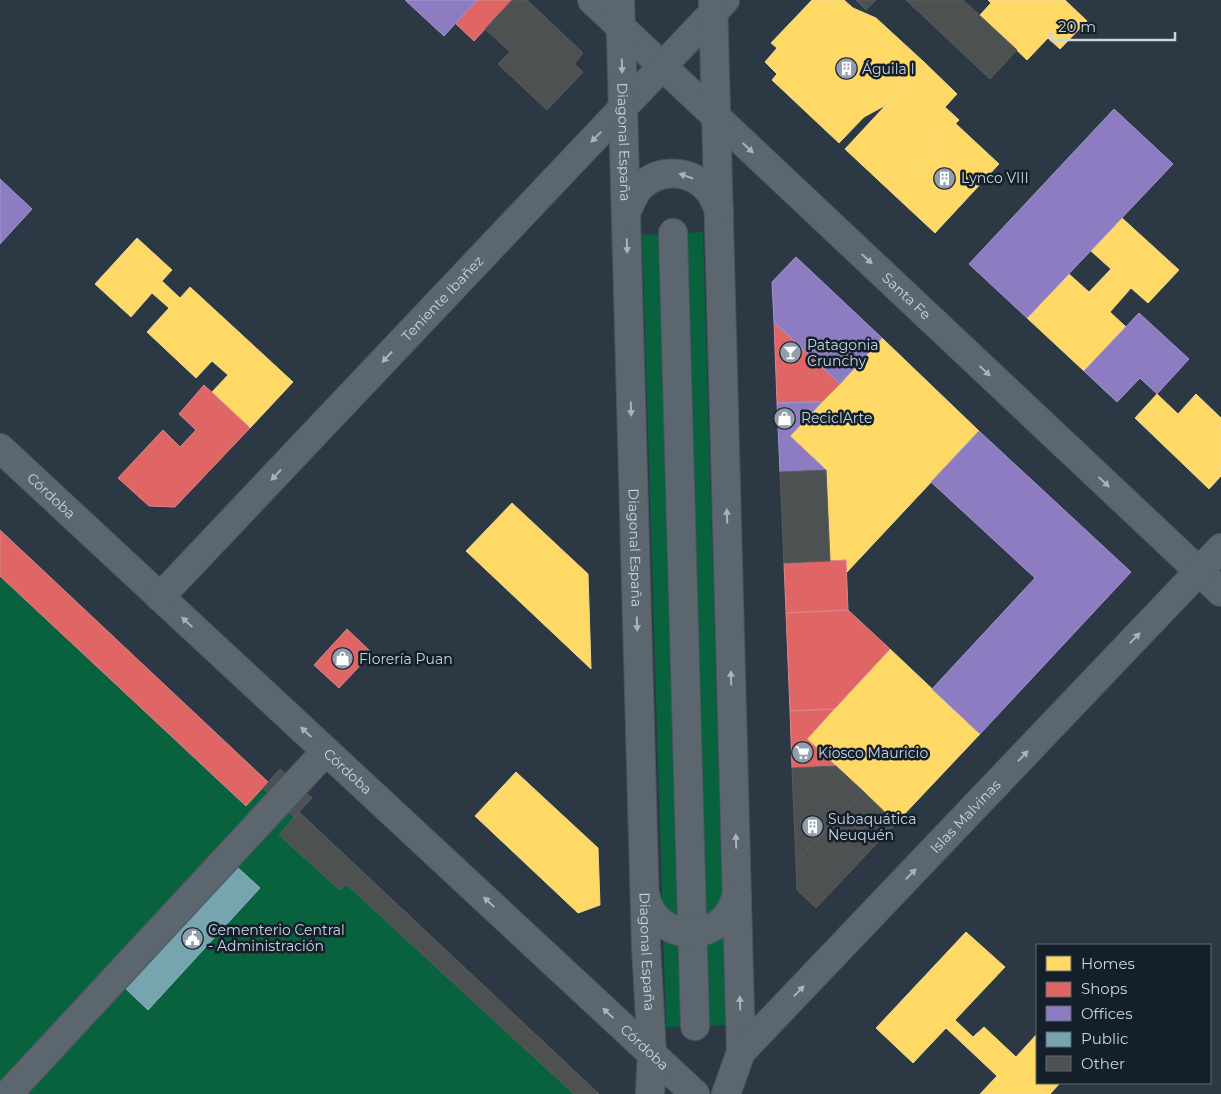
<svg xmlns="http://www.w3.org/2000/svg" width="1221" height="1094" font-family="Montserrat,sans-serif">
<rect width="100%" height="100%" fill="#2c3844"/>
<!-- green -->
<path fill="#07623d" d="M 703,232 L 726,1025 L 666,1027 L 642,235 Z
M 0,530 L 268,782 L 263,788 L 294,817 L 299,812 L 599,1094 L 0,1094 Z"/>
<!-- homes -->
<path fill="#ffd966" stroke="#eed88c" d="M 812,0 L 844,0 L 853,8 L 876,18 L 925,63 L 886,105 L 864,117 L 839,143 L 772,80 L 777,74 L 765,62 L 777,48 L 771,43 Z
M 988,0 L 1065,0 L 1087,21 L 1060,49 L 1048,38 L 1027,60 L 980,15 L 991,3 Z
M 925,63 L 957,94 L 945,107 L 959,120 L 891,192 L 845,149 Z
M 955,123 L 999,164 L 935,233 L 891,192 Z
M 1122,218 L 1179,270 L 1148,303 L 1131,288 L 1110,312 L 1126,327 L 1084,371 L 1027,318 L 1069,274 L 1089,292 L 1111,269 L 1091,251 Z
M 137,238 L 172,270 L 162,281 L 180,298 L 190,287 L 293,382 L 250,428 L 212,392 L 228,375 L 212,361 L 196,378 L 147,332 L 169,308 L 152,293 L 131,317 L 95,284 Z
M 882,338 L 979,431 L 847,572 L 846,560 L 830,561 L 826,470 L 790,436 Z
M 1157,394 L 1178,414 L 1196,394 L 1221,418 L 1221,476 L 1209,489 L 1135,418 Z
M 512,503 L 588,574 L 591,669 L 466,551 Z
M 890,649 L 980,734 L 896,823 L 807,739 Z
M 516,772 L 598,848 L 600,905 L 578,913 L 475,816 Z
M 966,932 L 1005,967 L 955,1020 L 973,1037 L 984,1027 L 1016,1057 L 1037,1034 L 1037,1083 L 1060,1083 L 1050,1094 L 980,1094 L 997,1076 L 946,1028 L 913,1063 L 876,1028 Z"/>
<!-- shops -->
<path fill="#e06666" stroke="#d8878c" d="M 477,0 L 512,0 L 474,41 L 455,23 Z
M 774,322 L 840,384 L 822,402 L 777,403 Z
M 204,385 L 250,428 L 175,507 L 149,506 L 118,478 L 163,430 L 180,447 L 196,430 L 179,414 Z
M 0,530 L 268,782 L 246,806 L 0,576 Z
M 846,560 L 848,610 L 786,613 L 784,563 Z
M 848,610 L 890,649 L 834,709 L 790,711 L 786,613 Z
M 347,629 L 372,653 L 339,688 L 314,665 Z
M 834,709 L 807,739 L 836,766 L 792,768 L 790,711 Z"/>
<!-- offices -->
<path fill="#8e7cc3" stroke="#9f97cd" d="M 405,0 L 477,0 L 444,36 Z
M 1114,109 L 1173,164 L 1027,318 L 969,264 Z
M 0,179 L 32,209 L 0,244 Z
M 796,257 L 882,338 L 840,384 L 774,322 L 772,282 Z
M 1139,313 L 1189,359 L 1157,394 L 1140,378 L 1117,402 L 1084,371 Z
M 822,402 L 790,436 L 826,470 L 780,472 L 777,403 Z
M 979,431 L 1131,572 L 980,734 L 932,689 L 1035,578 L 931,482 Z"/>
<!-- public -->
<path fill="#76a5af" stroke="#8eb3bf" d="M 236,866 L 260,888 L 148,1010 L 124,987 Z"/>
<!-- building -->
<path fill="#4e5152" stroke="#5a5d5f" d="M 512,0 L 527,0 L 583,53 L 574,64 L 583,72 L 547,110 L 498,64 L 510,52 L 485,29 Z
M 856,0 L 876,0 L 866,10 Z
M 906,0 L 963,0 L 1017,50 L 990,79 Z
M 826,470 L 830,561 L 784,563 L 780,472 Z
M 836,766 L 863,791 L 796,862 L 792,768 Z
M 280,769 L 312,798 L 294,817 L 263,788 Z
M 863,791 L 896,823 L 816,908 L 797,890 L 796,862 Z
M 299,812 L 599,1094 L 574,1094 L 346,884 L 340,890 L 279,835 Z"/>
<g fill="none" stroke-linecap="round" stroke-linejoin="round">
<defs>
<g id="street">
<path id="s1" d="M 592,0 L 1221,592"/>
<path d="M 673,233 L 695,1026"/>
<path id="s2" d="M 0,448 L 695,1094"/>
<path id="s3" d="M 160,597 L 725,0"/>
<path d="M 8,1094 L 326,751"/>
</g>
<g id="secondary">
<path id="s4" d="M 620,0 L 646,946 L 652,1054 L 650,1094"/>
<path d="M 713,0 L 741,1052"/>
<path d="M 626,213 C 630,204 634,193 641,186 C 662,167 693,170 710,192 C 714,198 716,204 719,210"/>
<path d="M 645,894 C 646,899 648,905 650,909 C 666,936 702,941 724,919 C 731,912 734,904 737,895"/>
<path id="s5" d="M 726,1094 L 741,1052 L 1221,548"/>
</g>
</defs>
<!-- street casing -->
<use href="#street" stroke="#4b5662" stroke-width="30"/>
<!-- secondary casing -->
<use href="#secondary" stroke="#4b5662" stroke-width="30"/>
<!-- street -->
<use href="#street" stroke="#5c666f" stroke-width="28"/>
<!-- secondary -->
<use href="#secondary" stroke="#5c666f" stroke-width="28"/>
</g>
<!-- one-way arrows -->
<defs><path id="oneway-solid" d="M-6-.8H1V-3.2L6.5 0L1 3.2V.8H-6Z" transform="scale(1.25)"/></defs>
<g fill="#a7b4c0">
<use href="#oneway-solid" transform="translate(622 66) rotate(88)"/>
<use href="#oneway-solid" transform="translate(596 137) rotate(134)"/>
<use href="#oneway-solid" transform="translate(748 148) rotate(43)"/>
<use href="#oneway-solid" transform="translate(686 176) rotate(-161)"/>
<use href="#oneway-solid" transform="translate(627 246) rotate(88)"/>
<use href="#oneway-solid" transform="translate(867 259) rotate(43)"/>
<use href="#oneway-solid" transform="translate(387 357) rotate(133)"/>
<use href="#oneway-solid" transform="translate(985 371) rotate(43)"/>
<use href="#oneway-solid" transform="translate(631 409) rotate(88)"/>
<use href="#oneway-solid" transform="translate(276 475) rotate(133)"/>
<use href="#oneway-solid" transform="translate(1104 482) rotate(43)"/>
<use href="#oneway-solid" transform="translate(727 516) rotate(-92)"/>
<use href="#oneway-solid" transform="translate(187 622) rotate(-137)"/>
<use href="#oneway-solid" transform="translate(637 624) rotate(88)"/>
<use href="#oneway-solid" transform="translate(1135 638) rotate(-46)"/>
<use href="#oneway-solid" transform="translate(731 678) rotate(-92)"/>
<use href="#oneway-solid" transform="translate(306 732) rotate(-137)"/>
<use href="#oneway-solid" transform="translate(1023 756) rotate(-46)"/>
<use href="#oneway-solid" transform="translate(736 841) rotate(-92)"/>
<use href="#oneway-solid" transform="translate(911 874) rotate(-46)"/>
<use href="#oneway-solid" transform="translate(489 902) rotate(-137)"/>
<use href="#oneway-solid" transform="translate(799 991) rotate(-46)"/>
<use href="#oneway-solid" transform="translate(740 1003) rotate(-92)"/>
<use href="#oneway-solid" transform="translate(608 1013) rotate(-137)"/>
</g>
<!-- icons -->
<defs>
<symbol id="building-disc" viewBox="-11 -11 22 22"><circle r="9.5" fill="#919eab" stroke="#151f29"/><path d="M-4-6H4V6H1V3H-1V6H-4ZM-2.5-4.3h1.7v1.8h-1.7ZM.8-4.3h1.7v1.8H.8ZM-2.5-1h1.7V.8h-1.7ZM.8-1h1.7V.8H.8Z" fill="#fff"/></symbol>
<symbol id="bar-disc" viewBox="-11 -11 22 22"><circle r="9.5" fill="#919eab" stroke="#151f29"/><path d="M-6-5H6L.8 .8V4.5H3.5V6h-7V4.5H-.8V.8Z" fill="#fff"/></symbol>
<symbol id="shop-disc" viewBox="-11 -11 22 22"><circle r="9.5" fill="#919eab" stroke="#151f29"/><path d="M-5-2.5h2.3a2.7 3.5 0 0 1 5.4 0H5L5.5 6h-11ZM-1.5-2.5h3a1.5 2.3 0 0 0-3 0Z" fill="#fff"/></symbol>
<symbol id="supermarket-disc" viewBox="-11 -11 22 22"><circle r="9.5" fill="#919eab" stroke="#151f29"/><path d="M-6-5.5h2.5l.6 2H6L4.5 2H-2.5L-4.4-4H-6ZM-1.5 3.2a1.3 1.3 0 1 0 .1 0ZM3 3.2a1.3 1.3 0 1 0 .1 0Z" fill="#fff"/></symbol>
<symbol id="civic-disc" viewBox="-11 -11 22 22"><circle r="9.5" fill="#919eab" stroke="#151f29"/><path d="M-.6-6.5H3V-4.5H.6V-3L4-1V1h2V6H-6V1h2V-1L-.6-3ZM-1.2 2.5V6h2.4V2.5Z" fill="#fff"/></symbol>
</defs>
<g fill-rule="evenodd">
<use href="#building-disc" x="834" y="56" width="25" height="25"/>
<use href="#building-disc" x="932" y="166" width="25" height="25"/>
<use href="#bar-disc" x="778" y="340" width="25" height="25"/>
<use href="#shop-disc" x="772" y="406" width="25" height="25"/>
<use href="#shop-disc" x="330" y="646" width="25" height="25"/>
<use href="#supermarket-disc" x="790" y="740" width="25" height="25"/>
<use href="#building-disc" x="800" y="814" width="25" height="25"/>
<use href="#civic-disc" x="180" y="926" width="25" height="25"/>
</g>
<g text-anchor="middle" stroke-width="5" stroke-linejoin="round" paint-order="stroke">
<!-- poi labels -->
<g font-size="14" fill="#c7d5e3" stroke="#151f29" text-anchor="start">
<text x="862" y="74">Águila I</text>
<text x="961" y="183">Lynco VIII</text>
<text x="807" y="350">Patagonia<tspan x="807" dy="16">Crunchy</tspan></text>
<text x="801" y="423">ReciclArte</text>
<text x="359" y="664">Florería Puan</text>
<text x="818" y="758">Kiosco Mauricio</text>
<text x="828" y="824">Subaquática<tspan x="828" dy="16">Neuquén</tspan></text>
<text x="208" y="935">Cementerio Central<tspan x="208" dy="16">- Administración</tspan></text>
</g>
<!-- street labels -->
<g font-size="14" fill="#c7d5e3" stroke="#151f29">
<text dy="5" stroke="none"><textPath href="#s4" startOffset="142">Diagonal España</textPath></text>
<text dy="5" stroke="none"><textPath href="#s1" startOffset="432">Santa Fe</textPath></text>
<text dy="5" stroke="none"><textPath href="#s3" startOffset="411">Teniente Ibañez</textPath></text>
<text dy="5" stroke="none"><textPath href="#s2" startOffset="70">Córdoba</textPath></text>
<text dy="5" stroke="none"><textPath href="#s4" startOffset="548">Diagonal España</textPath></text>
<text dy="5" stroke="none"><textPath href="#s2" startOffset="475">Córdoba</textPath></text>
<text dy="5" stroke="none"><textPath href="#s5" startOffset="370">Islas Malvinas</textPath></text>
<text dy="5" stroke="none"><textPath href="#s4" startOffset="952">Diagonal España</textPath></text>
<text dy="5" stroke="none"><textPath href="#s2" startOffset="880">Córdoba</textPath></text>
</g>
</g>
<!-- legend -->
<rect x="1036" y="944" width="175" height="140" fill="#151f29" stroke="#5c6873"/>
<rect x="1046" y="956" width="25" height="15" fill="#ffd966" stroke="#5c6873"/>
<text x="1081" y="969" font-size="15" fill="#c7d5e3">Homes</text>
<rect x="1046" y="982" width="25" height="15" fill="#e06666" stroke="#5c6873"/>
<text x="1081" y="994" font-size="15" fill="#c7d5e3">Shops</text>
<rect x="1046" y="1006" width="25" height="15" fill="#8e7cc3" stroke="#5c6873"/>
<text x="1081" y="1019" font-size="15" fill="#c7d5e3">Offices</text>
<rect x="1046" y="1032" width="25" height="15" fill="#76a5af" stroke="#5c6873"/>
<text x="1081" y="1044" font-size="15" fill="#c7d5e3">Public</text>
<rect x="1046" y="1056" width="25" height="15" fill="#4e5152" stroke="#5c6873"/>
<text x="1081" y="1069" font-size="15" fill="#c7d5e3">Other</text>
<!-- scale -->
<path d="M1051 32v8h124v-8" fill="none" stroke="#c7d5e3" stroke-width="2.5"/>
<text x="1058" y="32" font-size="15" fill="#c7d5e3" stroke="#151f29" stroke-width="4" paint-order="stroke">20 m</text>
</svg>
